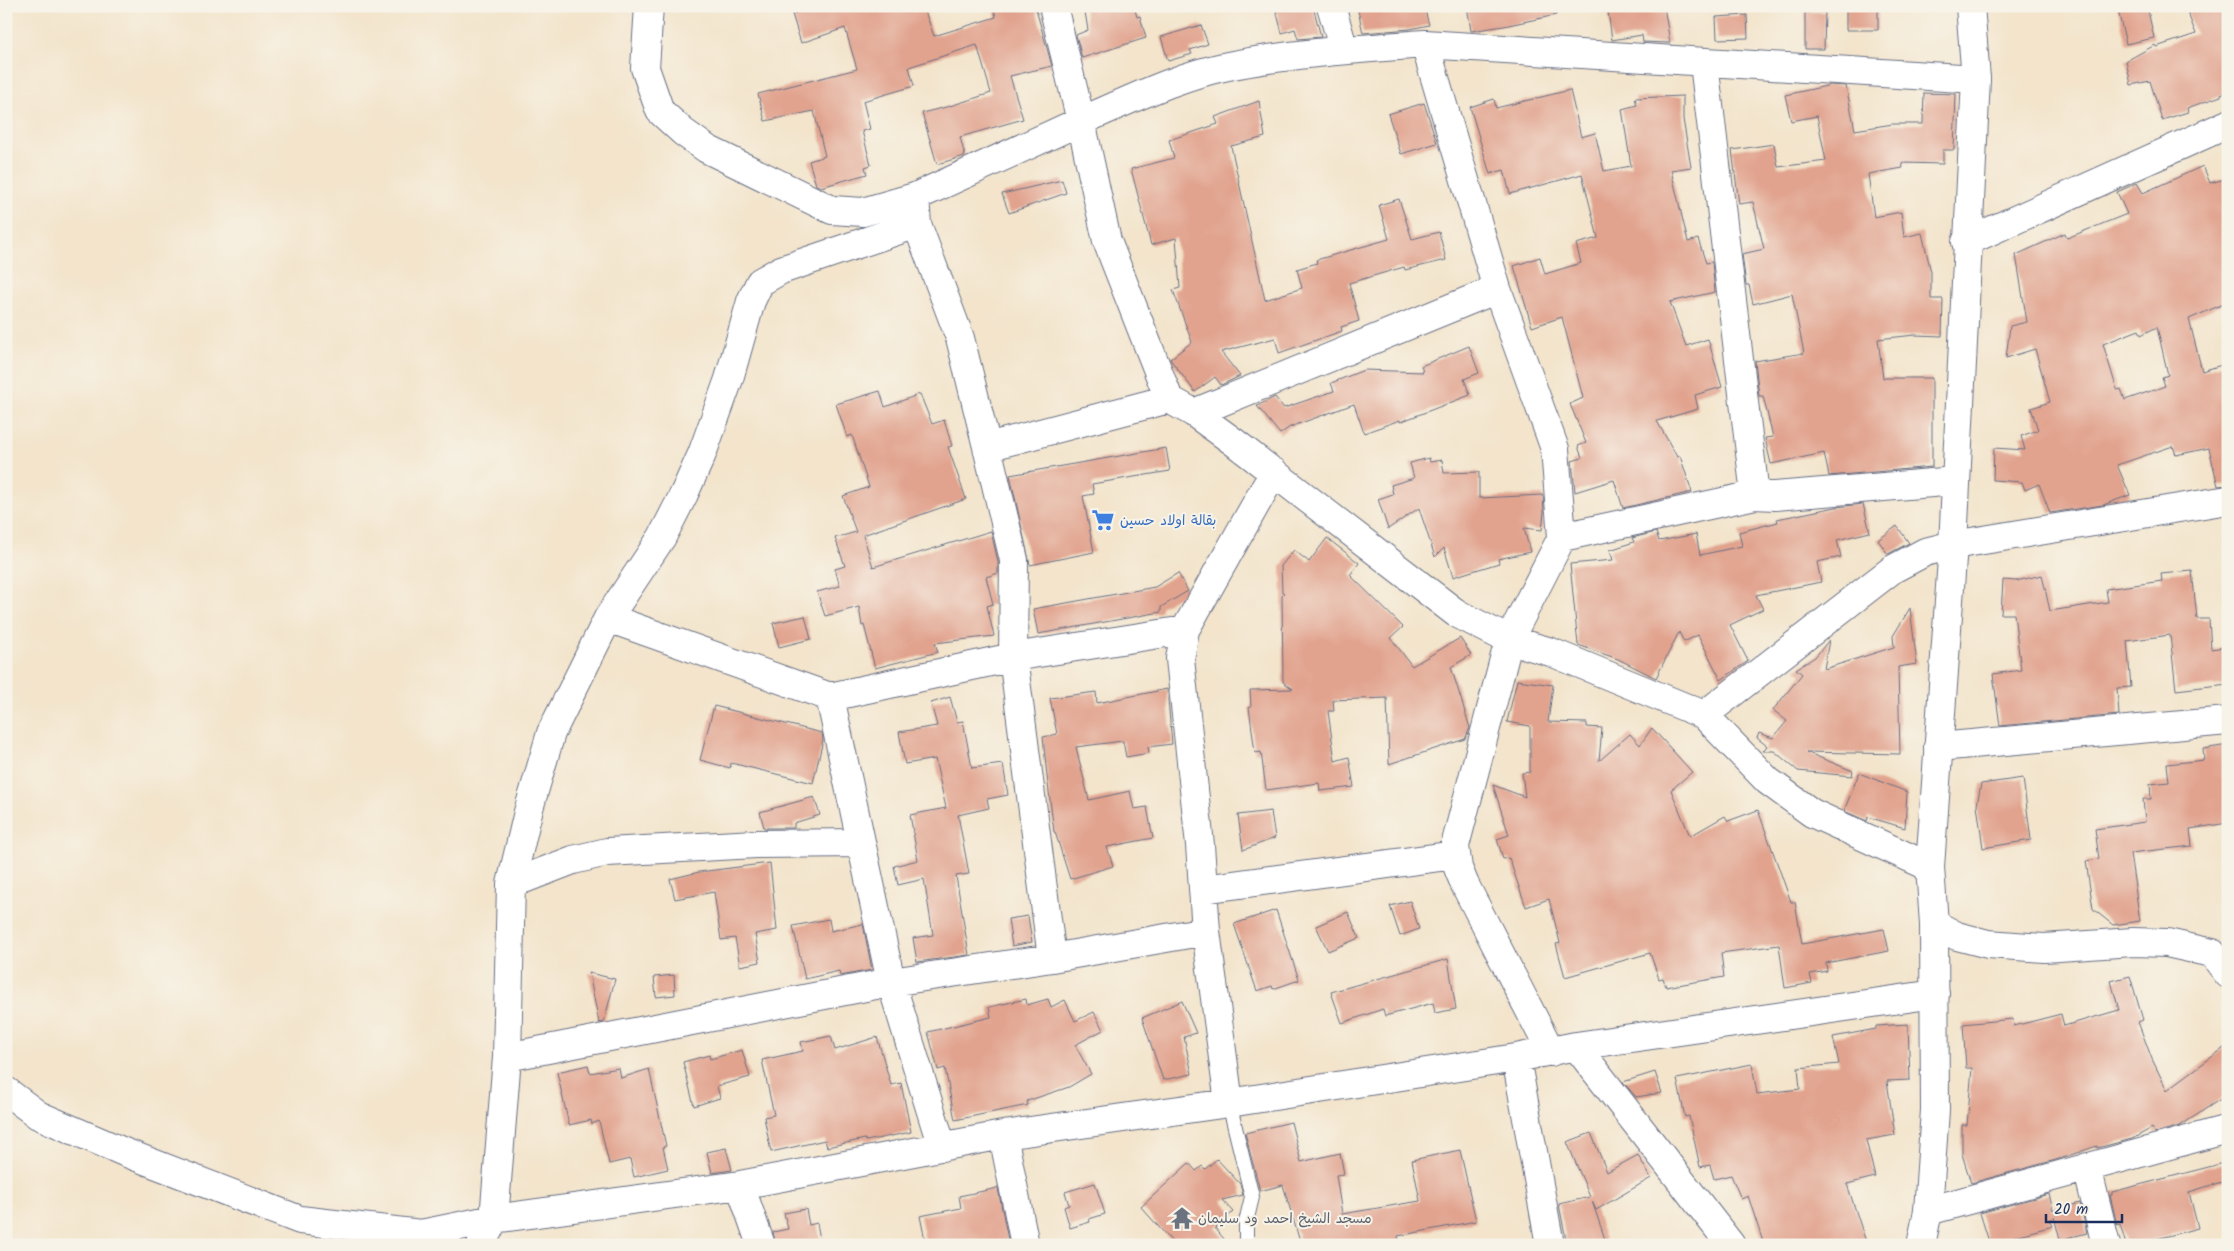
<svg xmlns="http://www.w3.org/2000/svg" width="2234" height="1251" font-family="Kalam,'Playpen Sans Arabic',sans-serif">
<rect width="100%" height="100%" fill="#f7f3e8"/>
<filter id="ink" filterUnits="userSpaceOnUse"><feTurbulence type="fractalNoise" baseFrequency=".02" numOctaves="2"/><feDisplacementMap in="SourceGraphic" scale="10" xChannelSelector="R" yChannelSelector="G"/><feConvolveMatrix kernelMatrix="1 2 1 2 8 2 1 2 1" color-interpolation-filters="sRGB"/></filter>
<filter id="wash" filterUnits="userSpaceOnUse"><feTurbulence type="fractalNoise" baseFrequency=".0096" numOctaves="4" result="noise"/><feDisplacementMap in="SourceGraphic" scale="20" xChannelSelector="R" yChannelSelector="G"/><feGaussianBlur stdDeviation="1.12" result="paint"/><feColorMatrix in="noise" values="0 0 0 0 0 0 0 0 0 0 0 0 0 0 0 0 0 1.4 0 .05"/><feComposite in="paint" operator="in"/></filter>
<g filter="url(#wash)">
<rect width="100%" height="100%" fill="#f3e4cb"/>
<g id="blocks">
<!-- building -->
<path fill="#e1a38e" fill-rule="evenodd" d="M 802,6 L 923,6 L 934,36 L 996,17 L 993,6 L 1035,6 L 1052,66 L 1010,76 L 1023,119 L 960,137 L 965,156 L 937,164 L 922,113 L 950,106 L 991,93 L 977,45 L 909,67 L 914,86 L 863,101 L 870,129 L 862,131 L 871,165 L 865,167 L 867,174 L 821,187 L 816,185 L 809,161 L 825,156 L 814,111 L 765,121 L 758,94 L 857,69 L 845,28 L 801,43 L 792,14 L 803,10 Z
M 1084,6 L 1134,6 L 1137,17 L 1140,16 L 1146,38 L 1082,58 L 1076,35 L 1088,30 Z
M 1275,6 L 1313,6 L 1321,37 L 1298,39 L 1295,29 L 1282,33 Z
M 1357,6 L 1424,6 L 1429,25 L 1410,29 L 1363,33 Z
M 1467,6 L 1555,6 L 1556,15 L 1504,26 L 1471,31 Z
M 1641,6 L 1664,6 L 1670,43 L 1643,42 L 1642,35 L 1612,40 L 1608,11 Z
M 1846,6 L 1878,6 L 1878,30 L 1846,30 Z
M 2117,6 L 2147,6 L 2154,38 L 2126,44 Z
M 2185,6 L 2228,6 L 2228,91 L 2221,94 L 2221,96 L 2187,108 L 2188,112 L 2162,120 L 2150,81 L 2131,85 L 2126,61 L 2155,45 L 2156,47 L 2196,34 Z
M 1805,12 L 1825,12 L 1824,49 L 1805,49 Z
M 1747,15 L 1748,38 L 1717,39 L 1716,17 Z
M 1201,25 L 1208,44 L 1190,50 L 1192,54 L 1168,61 L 1161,37 Z
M 1831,85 L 1846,86 L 1855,130 L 1893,124 L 1923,124 L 1924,93 L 1956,94 L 1954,150 L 1943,150 L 1943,164 L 1902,163 L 1903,168 L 1868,174 L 1874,217 L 1901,212 L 1904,237 L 1922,233 L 1931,272 L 1931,299 L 1943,299 L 1942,336 L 1915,335 L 1878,339 L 1883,378 L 1932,378 L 1932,467 L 1829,476 L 1824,453 L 1771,464 L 1765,438 L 1773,437 L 1763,396 L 1759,396 L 1755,361 L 1804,353 L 1792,294 L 1753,304 L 1749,285 L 1746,285 L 1742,254 L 1764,249 L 1753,202 L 1739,204 L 1732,150 L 1774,144 L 1778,167 L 1826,161 L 1817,116 L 1791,121 L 1785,95 Z
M 1570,90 L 1581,137 L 1595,133 L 1604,171 L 1631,166 L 1622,109 L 1637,105 L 1635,98 L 1683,96 L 1683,119 L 1691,167 L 1671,170 L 1688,242 L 1698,239 L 1706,263 L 1712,262 L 1715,292 L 1670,302 L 1686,346 L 1708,339 L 1722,387 L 1695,395 L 1698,409 L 1657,421 L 1677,457 L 1680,456 L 1692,492 L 1623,508 L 1614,480 L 1575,492 L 1572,461 L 1582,458 L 1578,446 L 1586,443 L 1570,404 L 1583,398 L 1562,317 L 1532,327 L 1514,266 L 1540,257 L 1545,274 L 1581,263 L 1576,244 L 1598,238 L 1582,174 L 1510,194 L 1504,170 L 1490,174 L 1470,107 L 1494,99 L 1496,108 Z
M 1259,101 L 1265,137 L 1231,146 L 1265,300 L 1302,288 L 1297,269 L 1317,263 L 1316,260 L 1389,239 L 1379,205 L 1399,199 L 1412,239 L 1439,232 L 1446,260 L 1405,270 L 1404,267 L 1349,283 L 1359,321 L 1341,327 L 1342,331 L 1279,353 L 1275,338 L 1221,352 L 1240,376 L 1221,385 L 1215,377 L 1195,392 L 1170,359 L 1192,342 L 1173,290 L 1180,288 L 1176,238 L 1151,245 L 1131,169 L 1174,158 L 1169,140 L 1218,124 L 1215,117 Z
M 1424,103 L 1437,143 L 1401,154 L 1388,114 Z
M 2203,166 L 2210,183 L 2228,178 L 2228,302 L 2189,319 L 2202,371 L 2228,363 L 2228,485 L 2218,486 L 2209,448 L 2176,455 L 2173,446 L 2117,465 L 2130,495 L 2103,505 L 2050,513 L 2039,484 L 2025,490 L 2022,482 L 1993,480 L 1994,448 L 2025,450 L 2021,436 L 2038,430 L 2031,408 L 2050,402 L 2035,349 L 2006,358 L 2010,326 L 2027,322 L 2016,255 L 2065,233 L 2067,238 L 2127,214 L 2117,192 L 2137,183 L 2143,193 ZM 2157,327 L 2168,375 L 2162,377 L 2165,386 L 2125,400 L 2121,389 L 2117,390 L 2103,344 L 2139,330 L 2141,335 Z
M 1062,180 L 1066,193 L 1009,213 L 1002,194 Z
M 1469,346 L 1479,373 L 1464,379 L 1470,395 L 1400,422 L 1400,420 L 1364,433 L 1354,404 L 1290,427 L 1280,434 L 1257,406 L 1275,397 L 1284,408 L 1334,391 L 1331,383 L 1364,370 L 1423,372 L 1421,366 Z
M 880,391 L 885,407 L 920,394 L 932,424 L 944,420 L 952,446 L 948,447 L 966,499 L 863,535 L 873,567 L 991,531 L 998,562 L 998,573 L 986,577 L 993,604 L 987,606 L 994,636 L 935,643 L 938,652 L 875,668 L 864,625 L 862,626 L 859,607 L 825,616 L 817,592 L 840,586 L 835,569 L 845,566 L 835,538 L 856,532 L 843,496 L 869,487 L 852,435 L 847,437 L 836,404 Z
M 1166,448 L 1170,471 L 1092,484 L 1094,494 L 1083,496 L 1094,552 L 1030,565 L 1010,475 Z
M 1429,458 L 1430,462 L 1442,460 L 1444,473 L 1479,472 L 1479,498 L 1543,495 L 1544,512 L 1542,530 L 1524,528 L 1530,552 L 1498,559 L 1499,563 L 1453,577 L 1444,548 L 1435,557 L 1419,508 L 1388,529 L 1378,499 L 1393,494 L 1391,485 L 1414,478 L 1410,463 Z
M 1863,504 L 1870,532 L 1837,540 L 1841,557 L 1817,562 L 1821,582 L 1756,595 L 1763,609 L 1730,625 L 1748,661 L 1721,680 L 1698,635 L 1684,642 L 1679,632 L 1656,678 L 1618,659 L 1578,645 L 1570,564 L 1613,560 L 1610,550 L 1634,542 L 1632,538 L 1656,532 L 1659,541 L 1696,534 L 1700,555 L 1742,546 L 1739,532 L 1778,522 L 1777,519 L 1836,507 Z
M 1897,526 L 1909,543 L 1888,554 L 1878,540 Z
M 1327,538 L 1359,563 L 1350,575 L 1403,627 L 1391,638 L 1412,666 L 1460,638 L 1471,655 L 1451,667 L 1470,728 L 1465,739 L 1389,764 L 1387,698 L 1333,700 L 1334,711 L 1328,711 L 1335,761 L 1349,757 L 1354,787 L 1320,791 L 1319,783 L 1266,790 L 1261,752 L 1255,753 L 1249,707 L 1251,707 L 1250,690 L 1293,689 L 1283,682 L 1282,595 L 1284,593 L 1282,592 L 1281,566 L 1294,550 L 1309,562 Z
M 2192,571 L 2197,619 L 2209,619 L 2211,649 L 2225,647 L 2228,684 L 2176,690 L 2170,635 L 2127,641 L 2131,687 L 2117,688 L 2119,715 L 2000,726 L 1993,674 L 2021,670 L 2014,614 L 2001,614 L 2003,580 L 2016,581 L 2042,575 L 2050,611 L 2108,602 L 2106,589 L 2162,581 L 2161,574 Z
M 1178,573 L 1188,591 L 1161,607 L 1161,612 L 1038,634 L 1033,609 L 1155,587 Z
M 1910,608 L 1917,664 L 1898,667 L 1900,754 L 1806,752 L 1853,771 L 1852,776 L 1798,771 L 1774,751 L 1763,751 L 1767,746 L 1757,738 L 1759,733 L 1773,738 L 1787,721 L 1773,710 L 1802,674 L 1796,669 L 1815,657 L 1829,640 L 1824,669 L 1894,647 L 1893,636 Z
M 805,616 L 811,639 L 779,647 L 773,623 Z
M 1517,680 L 1553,685 L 1548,722 L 1587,723 L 1587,727 L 1602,728 L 1599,761 L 1630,734 L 1640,745 L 1652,728 L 1692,772 L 1671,790 L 1690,836 L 1725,816 L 1728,821 L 1758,810 L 1791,902 L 1795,902 L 1802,944 L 1884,929 L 1889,951 L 1826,963 L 1827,971 L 1810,974 L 1812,983 L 1785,988 L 1779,945 L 1721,953 L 1724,977 L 1666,987 L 1663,978 L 1659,979 L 1650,953 L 1565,977 L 1556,944 L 1560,943 L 1549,899 L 1526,907 L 1509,858 L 1503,859 L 1497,839 L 1509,835 L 1493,785 L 1525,797 L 1522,773 L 1530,772 L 1530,726 L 1507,722 Z
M 1167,689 L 1172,744 L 1148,747 L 1149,753 L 1126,757 L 1123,741 L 1076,747 L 1089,800 L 1130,791 L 1134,809 L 1147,807 L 1153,838 L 1107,847 L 1113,866 L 1070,879 L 1055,832 L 1054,832 L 1047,776 L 1043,737 L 1057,734 L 1050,698 L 1096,692 L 1097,703 Z
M 950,697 L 957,722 L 963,721 L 972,768 L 1003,764 L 1008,795 L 987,799 L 989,808 L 958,815 L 969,874 L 956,876 L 969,955 L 917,962 L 913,938 L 933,935 L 924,879 L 898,885 L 894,866 L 918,860 L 910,815 L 946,808 L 935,759 L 905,764 L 899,732 L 937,726 L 931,703 Z
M 714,706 L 822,733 L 823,740 L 813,783 L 731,763 L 730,768 L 700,760 Z
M 2228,745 L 2228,823 L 2190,829 L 2192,846 L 2130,853 L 2140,921 L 2113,925 L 2093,909 L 2086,861 L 2099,859 L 2095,829 L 2145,822 L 2143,799 L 2151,799 L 2150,784 L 2169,782 L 2167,764 L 2204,760 L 2203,749 Z
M 1859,773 L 1907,792 L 1905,828 L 1868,817 L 1867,821 L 1844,811 Z
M 2023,778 L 2031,840 L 1983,848 L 1977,805 L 1981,784 Z
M 814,797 L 820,815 L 794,823 L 794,828 L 764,828 L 760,812 Z
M 1271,811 L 1275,838 L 1243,850 L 1238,815 Z
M 770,863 L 777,930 L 755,934 L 760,962 L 740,966 L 735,938 L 721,940 L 714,892 L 675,899 L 670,879 L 699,872 Z
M 1410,901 L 1419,929 L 1400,936 L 1390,906 Z
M 1276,910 L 1299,980 L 1273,989 L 1272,986 L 1257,991 L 1234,924 Z
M 1348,912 L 1359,938 L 1328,951 L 1316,926 Z
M 1028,916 L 1032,942 L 1012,946 L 1008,919 Z
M 829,919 L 831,931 L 863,924 L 872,970 L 840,976 L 839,971 L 805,979 L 793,926 Z
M 1448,959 L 1456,1009 L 1435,1013 L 1433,1003 L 1385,1016 L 1383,1009 L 1342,1023 L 1331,992 Z
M 589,973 L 615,979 L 604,1022 L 599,1023 Z
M 674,975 L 675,995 L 656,997 L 654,977 Z
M 2130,976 L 2143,1020 L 2138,1022 L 2152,1059 L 2167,1090 L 2228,1045 L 2228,1094 L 2180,1126 L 2155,1133 L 2152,1128 L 2132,1139 L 2097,1148 L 2097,1146 L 2056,1160 L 1971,1183 L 1962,1154 L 1962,1125 L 1967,1125 L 1972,1068 L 1966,1068 L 1963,1024 L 2013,1019 L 2014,1026 L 2061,1014 L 2064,1026 L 2119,1010 L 2111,981 Z
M 1026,999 L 1027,1005 L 1048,999 L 1051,1007 L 1065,1000 L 1075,1021 L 1094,1012 L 1103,1030 L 1075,1045 L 1091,1074 L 1069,1087 L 1027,1101 L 1028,1105 L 955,1120 L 945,1068 L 938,1070 L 928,1032 L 991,1017 L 989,1007 Z
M 1182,1001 L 1196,1033 L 1184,1037 L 1192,1074 L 1163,1080 L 1142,1018 Z
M 1908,1024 L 1910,1080 L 1887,1081 L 1895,1135 L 1866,1140 L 1875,1177 L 1847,1184 L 1867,1245 L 1764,1245 L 1748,1196 L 1741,1199 L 1731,1175 L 1714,1179 L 1710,1165 L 1700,1167 L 1689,1116 L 1685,1117 L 1677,1079 L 1752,1064 L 1757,1094 L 1800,1089 L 1798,1068 L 1839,1064 L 1833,1037 L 1876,1029 L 1876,1026 Z
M 831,1036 L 835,1050 L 877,1037 L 891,1085 L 901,1083 L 911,1132 L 866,1141 L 865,1139 L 827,1147 L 825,1140 L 771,1152 L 764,1117 L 774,1115 L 762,1060 L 803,1051 L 801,1042 Z
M 742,1050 L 750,1077 L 717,1086 L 720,1098 L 694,1106 L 683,1062 L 709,1055 L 710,1059 Z
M 588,1065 L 590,1073 L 619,1068 L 621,1078 L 649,1069 L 666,1146 L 663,1147 L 668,1169 L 634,1177 L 630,1159 L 609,1164 L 599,1121 L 592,1124 L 591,1120 L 569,1125 L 557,1072 Z
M 1655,1072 L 1662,1093 L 1636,1097 L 1623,1082 Z
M 1291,1122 L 1301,1162 L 1340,1153 L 1344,1174 L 1336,1175 L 1342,1214 L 1420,1201 L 1412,1160 L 1460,1150 L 1476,1221 L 1398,1236 L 1399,1245 L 1301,1245 L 1283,1185 L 1260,1191 L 1245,1133 Z
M 1591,1133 L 1607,1172 L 1638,1155 L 1651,1178 L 1596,1210 L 1592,1201 L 1607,1245 L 1567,1245 L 1559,1204 L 1590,1197 L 1567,1142 Z
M 726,1148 L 732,1170 L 712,1173 L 707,1152 Z
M 1217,1159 L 1240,1184 L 1243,1195 L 1222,1200 L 1233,1212 L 1215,1228 L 1229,1245 L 1175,1245 L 1141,1207 L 1189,1163 L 1196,1171 L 1202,1166 L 1205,1169 Z
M 2228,1162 L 2228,1180 L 2189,1192 L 2198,1228 L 2134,1245 L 2126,1245 L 2120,1224 L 2117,1225 L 2110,1195 L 2112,1195 L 2112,1192 Z
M 1095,1183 L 1105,1214 L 1089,1219 L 1090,1222 L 1070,1228 L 1064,1207 L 1069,1205 L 1065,1192 Z
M 998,1188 L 1009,1245 L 926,1245 L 920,1216 L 961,1208 L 959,1196 Z
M 2049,1194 L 2053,1210 L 2080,1203 L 2087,1233 L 2060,1240 L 2054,1217 L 2050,1220 L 2053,1226 L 2015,1236 L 2017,1245 L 1990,1245 L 1980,1213 Z
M 806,1209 L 809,1225 L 817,1223 L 821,1245 L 776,1245 L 773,1232 L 788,1229 L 784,1213 Z"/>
</g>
</g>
<g filter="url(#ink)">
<use href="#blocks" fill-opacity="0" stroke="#676e84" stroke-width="1"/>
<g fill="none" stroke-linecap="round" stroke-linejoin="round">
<defs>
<path id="service" d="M 1229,1103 L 1252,1197 L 1246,1222 L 1246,1245"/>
<path id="minor" d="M 649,6 L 645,68 L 660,111 L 683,132 L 707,149 L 832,210 L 863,212 L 915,197
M 1053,6 L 1081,121 C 1128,101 1177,76 1228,66 C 1293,53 1359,49 1425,44 L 1976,79
M 1331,6 L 1344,50
M 1425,44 L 1497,289 L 1555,449 L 1562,537 L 1509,640 L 1455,846 L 1458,868 L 1465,885 L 1551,1052
M 1704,63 L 1755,495
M 1966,242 L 2228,124
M 1169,399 L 987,447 L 960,338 L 917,224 L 915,197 L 1081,121 L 1107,241 L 1169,399 L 1194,413 L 1234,442 L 1456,613 L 1509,640 L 1551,652 L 1704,715 L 1768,781 L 1812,813 L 1930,867
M 1194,413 L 1497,289
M 987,447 L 1014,560 L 1013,657 L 1052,958
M 1562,537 L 1755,495 L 1775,496 L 1956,481
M 608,618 L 830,697 L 1013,657 L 1185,630
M 830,697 L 891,982 L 942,1147
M 1704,715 L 1893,569 L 1925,552 L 1953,545 L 2228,500
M 1938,747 L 2228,721
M 511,884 L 573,860 L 607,852 L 756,844 L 861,843
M 1203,889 L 1455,855
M 1934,924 L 1957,936 L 1988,944 L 2044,948 L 2133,942 L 2167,943 L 2212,953 L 2228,974
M 1576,1046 L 1731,1245
M 507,1057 L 891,982 L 1052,958 L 1206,931
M 1516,1058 L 1550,1245
M 6,1091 L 38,1115 L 124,1152 L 300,1220 L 421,1234 L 494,1219 L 740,1185 L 1003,1135 L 1229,1103 L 1516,1058 L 1576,1046 L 1935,994
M 1229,1103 L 1206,931 L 1200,845 L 1180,659 L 1185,630 L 1274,472
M 1003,1135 L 1025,1245
M 2087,1167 L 2106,1245
M 740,1185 L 761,1245
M 1928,1211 L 2228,1129
M 481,1245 L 494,1219 L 507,1057 L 511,884 L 528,812 L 551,733 L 608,618 L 662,537 L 684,494 L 702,454 L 729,379 L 751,301 L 760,282 L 781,270 L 917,224"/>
<path id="tertiary" d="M 1921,1245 L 1928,1211 L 1935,1110 L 1934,924 L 1930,867 L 1953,545 L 1976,79 L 1970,6"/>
</defs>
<!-- service casing -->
<use href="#service" stroke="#676e84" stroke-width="16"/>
<!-- minor casing -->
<use href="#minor" stroke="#676e84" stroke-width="30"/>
<!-- tertiary casing -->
<use href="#tertiary" stroke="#676e84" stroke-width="30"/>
<!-- service -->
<use href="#service" stroke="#fff" stroke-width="14"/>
<!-- minor -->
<use href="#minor" stroke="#fff" stroke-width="28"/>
<!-- tertiary -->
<use href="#tertiary" stroke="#fff" stroke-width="28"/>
</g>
</g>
<!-- icons -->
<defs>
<symbol id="supermarket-bare" viewBox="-9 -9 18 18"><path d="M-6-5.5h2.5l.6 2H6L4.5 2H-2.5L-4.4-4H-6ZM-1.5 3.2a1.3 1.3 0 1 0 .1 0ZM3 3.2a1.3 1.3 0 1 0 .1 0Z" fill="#3f7fe0" stroke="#f7f3e8" stroke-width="2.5" paint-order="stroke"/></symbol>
<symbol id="temple-bare" viewBox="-9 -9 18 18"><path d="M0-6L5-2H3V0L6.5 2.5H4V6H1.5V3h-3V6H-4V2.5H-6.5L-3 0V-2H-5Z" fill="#6b7280" stroke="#f7f3e8" stroke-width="2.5" paint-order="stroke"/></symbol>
</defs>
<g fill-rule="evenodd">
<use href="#supermarket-bare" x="1087" y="504" width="32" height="32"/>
<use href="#temple-bare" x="1166" y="1202" width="32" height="32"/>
</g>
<g text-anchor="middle" stroke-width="4" stroke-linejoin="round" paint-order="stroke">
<!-- shop labels -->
<g font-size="14" fill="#366cbe" stroke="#f7f3e8" text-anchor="start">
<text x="1120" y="525">بقالة اولاد حسين</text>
</g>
<!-- worship labels -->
<g font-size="14" fill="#5b616d" stroke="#f7f3e8" text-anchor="start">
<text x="1198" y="1223">مسجد الشيخ احمد ود سليمان</text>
</g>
</g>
<!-- margin -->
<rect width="2234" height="1251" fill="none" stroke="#f7f3e8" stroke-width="25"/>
<!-- scale -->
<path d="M2046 1214v8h76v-8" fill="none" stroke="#1b2f5e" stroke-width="2.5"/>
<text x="2054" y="1214" font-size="15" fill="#1b2f5e" stroke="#f7f3e8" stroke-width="4" paint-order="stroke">20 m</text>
</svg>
